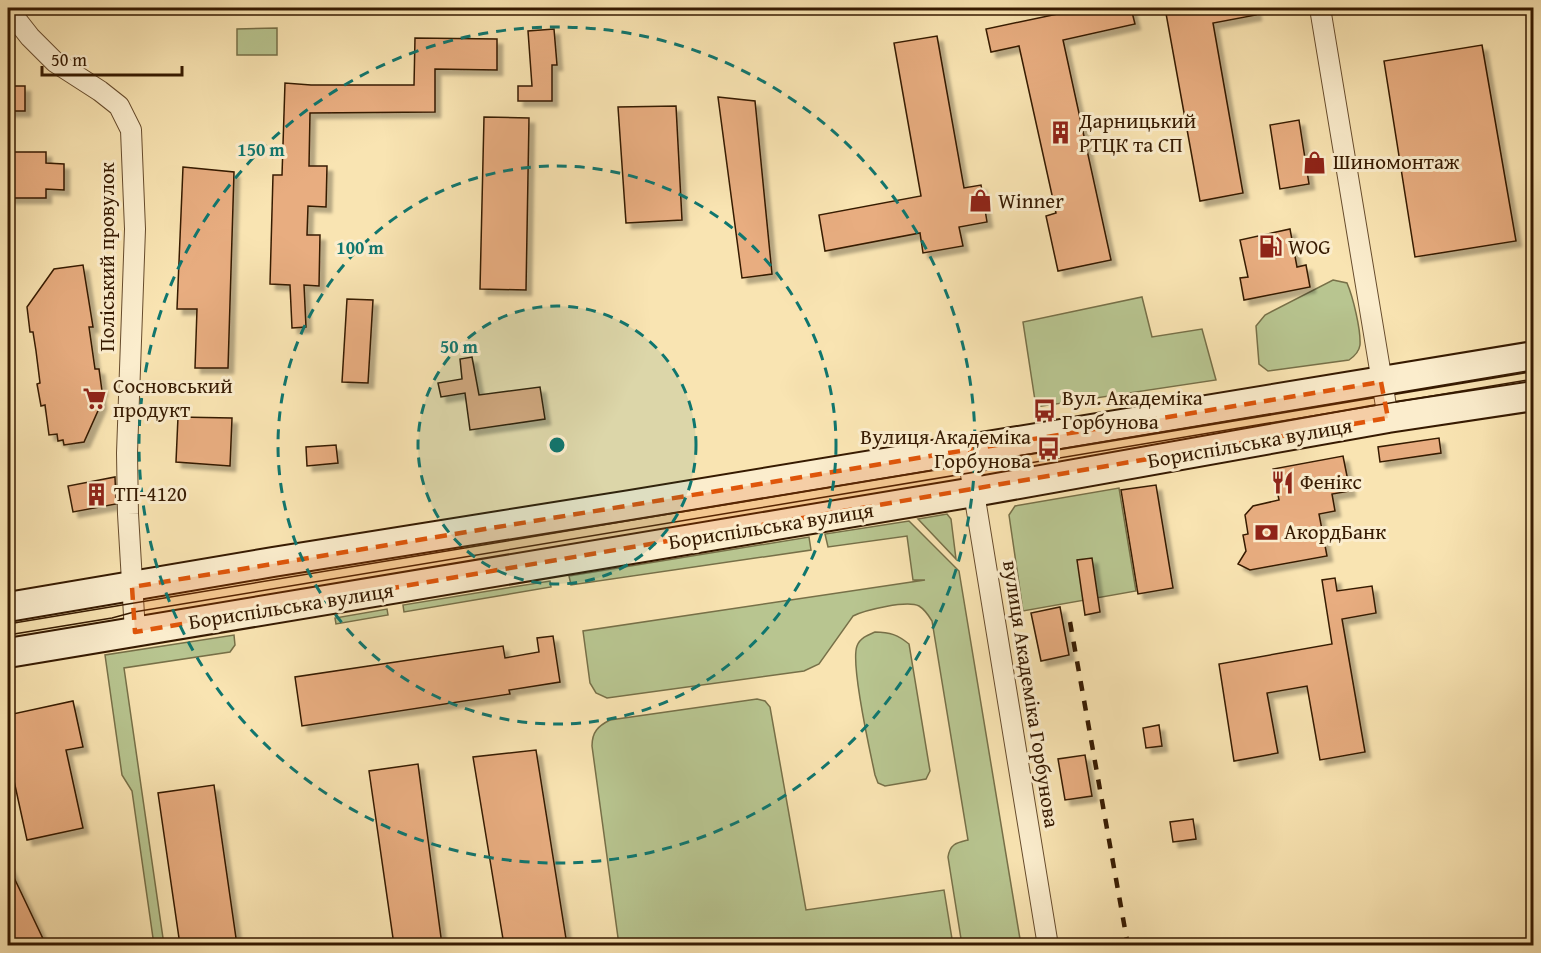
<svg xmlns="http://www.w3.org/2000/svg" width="1541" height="953" font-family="'Gentium Book Plus',serif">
<defs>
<filter id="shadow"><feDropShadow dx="5.5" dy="5.5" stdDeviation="1.5" flood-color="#0004"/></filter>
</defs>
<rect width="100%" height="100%" fill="#f9e4b2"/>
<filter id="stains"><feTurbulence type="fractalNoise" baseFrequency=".00333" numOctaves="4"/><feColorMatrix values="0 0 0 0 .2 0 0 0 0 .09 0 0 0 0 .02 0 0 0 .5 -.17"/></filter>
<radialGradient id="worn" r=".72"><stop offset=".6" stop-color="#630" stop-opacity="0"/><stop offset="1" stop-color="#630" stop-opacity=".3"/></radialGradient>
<!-- green -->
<path fill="#b8c590" stroke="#777048" stroke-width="1.5" d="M 277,28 L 277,55 L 237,55 L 237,29 Z
M 1333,280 L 1347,283 C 1353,297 1361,330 1360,345 C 1359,352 1355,356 1349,360 L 1268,371 L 1259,364 L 1256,326 L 1265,315 Z
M 1142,297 L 1152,337 L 1202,329 L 1216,380 L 1036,407 L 1023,322 Z
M 1119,488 L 1136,591 L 1023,611 L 1009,515 L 1015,506 Z
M 947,514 L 951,519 L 956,559 L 918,519 Z
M 909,521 L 959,571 L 1021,945 L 962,945 L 948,857 C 950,844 956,843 968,840 L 932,621 C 929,616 924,609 919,606 C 907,600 865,610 853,616 L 819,664 L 804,671 L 607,698 L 596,693 L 590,683 L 583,631 L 925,580 L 913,580 L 907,536 L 828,547 L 825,534 Z
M 809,537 L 811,550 L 571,585 L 569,576 Z
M 550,581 L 551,587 L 404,612 L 403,605 Z
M 387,609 L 388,615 L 336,624 L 335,618 Z
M 875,632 C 890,632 898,635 909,644 L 930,771 L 926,779 L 885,786 L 878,783 L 875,775 C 870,751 850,664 857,646 C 860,638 868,635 875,632 Z
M 234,635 L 235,645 L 230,652 L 124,668 L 164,945 L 154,945 L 132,791 L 122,775 L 105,655 Z
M 757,699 L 765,701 L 770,707 L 806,910 L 944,890 L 953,945 L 619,945 L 592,746 C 592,732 598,726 610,720 Z"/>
<!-- building -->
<path fill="#e8ad80" stroke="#361a01" stroke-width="1.5" filter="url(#shadow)" d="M 1086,8 L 1131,8 L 1135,24 L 1063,40 L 1111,260 L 1058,271 L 1046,216 L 1056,213 L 1019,46 L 991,52 L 986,29 Z
M 1165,8 L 1255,8 L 1256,15 L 1213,23 L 1243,193 L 1200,201 Z
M 554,29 L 557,65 L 552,65 L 552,101 L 518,101 L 518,86 L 532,86 L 528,31 Z
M 937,36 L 964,188 L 981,185 L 987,222 L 959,227 L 963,246 L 923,253 L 920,233 L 825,251 L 819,215 L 921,196 L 894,43 Z
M 415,38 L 497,39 L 497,70 L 435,69 L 435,112 L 310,113 L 309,166 L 327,166 L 326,207 L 308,206 L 307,235 L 320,235 L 319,286 L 304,285 L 306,327 L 292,328 L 290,285 L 270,284 L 273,175 L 282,175 L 285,83 L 311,85 L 414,85 Z
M 1482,45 L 1516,241 L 1415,257 L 1384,61 Z
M 8,86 L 25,86 L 25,111 L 8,111 Z
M 718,97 L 755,101 L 772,274 L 742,278 Z
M 676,106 L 682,220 L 626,223 L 618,107 Z
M 484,117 L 529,118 L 526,290 L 480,289 Z
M 1299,120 L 1309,184 L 1280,189 L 1270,125 Z
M 8,152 L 46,152 L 46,163 L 64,164 L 64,190 L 46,189 L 46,198 L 9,198 Z
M 183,167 L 234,172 L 228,368 L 195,368 L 197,309 L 177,309 Z
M 1290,229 L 1297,267 L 1306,265 L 1310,287 L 1244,300 L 1240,278 L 1248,277 L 1240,240 Z
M 83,265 L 93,327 L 89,327 L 95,369 L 99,369 L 102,391 L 100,392 L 101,404 L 84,442 L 64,445 L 63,440 L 58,441 L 57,434 L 49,435 L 45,405 L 41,406 L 37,384 L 40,383 L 36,351 L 33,332 L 30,332 L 27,307 L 54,269 Z
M 347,299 L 373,300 L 368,383 L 342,382 Z
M 472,357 L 479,395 L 540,387 L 545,419 L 470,430 L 465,393 L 441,397 L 438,383 L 462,379 L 460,359 Z
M 178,417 L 232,418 L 230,466 L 176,462 Z
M 1439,438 L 1441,453 L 1380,462 L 1378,447 Z
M 336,445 L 338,463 L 307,466 L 306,447 Z
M 1343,456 L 1350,491 L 1332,494 L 1335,511 L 1319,514 L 1327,556 L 1250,570 L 1238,564 L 1246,551 L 1243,535 L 1248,534 L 1245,515 L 1253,506 L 1279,500 L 1273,469 Z
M 115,477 L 116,504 L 73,512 L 68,486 Z
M 1156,485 L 1173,588 L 1138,594 L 1121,490 Z
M 1092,558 L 1100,612 L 1085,615 L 1077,560 Z
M 1335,578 L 1337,591 L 1372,586 L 1376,613 L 1342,619 L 1365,752 L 1320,760 L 1307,686 L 1267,693 L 1278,753 L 1234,761 L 1219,664 L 1332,644 L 1322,580 Z
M 1060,607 L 1069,655 L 1041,661 L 1031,613 Z
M 553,636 L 560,682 L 509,690 L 510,694 L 302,726 L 295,677 L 503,646 L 505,658 L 539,652 L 537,638 Z
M 73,701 L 83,747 L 66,750 L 83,828 L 27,840 L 9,758 L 8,758 L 8,715 Z
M 1159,725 L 1162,746 L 1146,748 L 1143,728 Z
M 536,750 L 567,945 L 504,945 L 473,757 Z
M 1085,755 L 1092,796 L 1065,800 L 1058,759 Z
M 418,764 L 442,945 L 394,945 L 369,771 Z
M 214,785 L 237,945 L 180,945 L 158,793 Z
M 1193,819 L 1196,839 L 1173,842 L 1170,822 Z
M 8,865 L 46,945 L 8,945 Z"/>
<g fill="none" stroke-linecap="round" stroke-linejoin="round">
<defs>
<path id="minor" d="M 1320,8 L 1388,418
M 8,9 L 30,37 L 55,62 L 100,91 L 119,106 L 131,130 L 135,229 L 127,453 L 128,514 L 135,632
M 967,450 L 1048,946"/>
<path id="secondary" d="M 8,607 L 273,562 L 630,505 L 1534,356
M 8,653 L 974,492 L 1388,418 L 1534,396"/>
</defs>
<!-- minor casing -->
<use href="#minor" stroke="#674c2d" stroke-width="22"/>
<!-- secondary casing -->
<use href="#secondary" stroke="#361a01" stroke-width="32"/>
<!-- minor -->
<use href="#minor" stroke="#fbedcd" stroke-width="20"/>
<!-- secondary -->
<use href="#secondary" stroke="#fbedcd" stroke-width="28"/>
<!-- tram -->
<path stroke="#361a01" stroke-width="1.5" d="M 8,624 L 1534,370
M 8,635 L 112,618 L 134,612 L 1534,379"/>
<!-- rail -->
<path stroke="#361a01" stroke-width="4.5" stroke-dasharray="10 10" stroke-linecap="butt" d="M 1070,622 L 1128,946"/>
</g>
<!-- marked area -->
<path fill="#df560b" fill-opacity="0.2" stroke="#df560b" stroke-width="4.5" stroke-dasharray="12 8" stroke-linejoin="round" d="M 1381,382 L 1388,418 L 135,632 L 132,587 Z"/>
<!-- distance rings -->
<circle cx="557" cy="445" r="139" fill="#0f766e" fill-opacity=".12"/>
<g fill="none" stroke="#0f766e" stroke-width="3" stroke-dasharray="10 8">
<circle cx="557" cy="445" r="139"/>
<circle cx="557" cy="445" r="279"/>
<circle cx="557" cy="445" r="418"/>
</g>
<!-- icons -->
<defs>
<symbol id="building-bare" viewBox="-9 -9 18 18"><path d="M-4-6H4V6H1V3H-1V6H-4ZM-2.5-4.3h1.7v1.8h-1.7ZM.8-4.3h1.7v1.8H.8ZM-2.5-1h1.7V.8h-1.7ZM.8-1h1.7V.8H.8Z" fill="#8f2418" stroke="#fbedcd" stroke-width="2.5" paint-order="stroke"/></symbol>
<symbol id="shop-bare" viewBox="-9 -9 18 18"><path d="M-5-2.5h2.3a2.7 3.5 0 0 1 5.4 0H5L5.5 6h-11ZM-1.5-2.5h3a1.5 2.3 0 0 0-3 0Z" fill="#8f2418" stroke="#fbedcd" stroke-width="2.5" paint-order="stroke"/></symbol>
<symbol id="fuel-bare" viewBox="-9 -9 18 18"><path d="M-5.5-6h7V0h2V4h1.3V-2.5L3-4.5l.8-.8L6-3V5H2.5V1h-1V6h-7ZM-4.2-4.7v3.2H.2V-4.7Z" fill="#8f2418" stroke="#fbedcd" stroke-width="2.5" paint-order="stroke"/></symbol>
<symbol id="supermarket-bare" viewBox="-9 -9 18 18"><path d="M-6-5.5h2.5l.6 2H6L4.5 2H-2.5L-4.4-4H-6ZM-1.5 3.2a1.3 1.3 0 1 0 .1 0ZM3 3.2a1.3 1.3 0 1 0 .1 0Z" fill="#8f2418" stroke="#fbedcd" stroke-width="2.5" paint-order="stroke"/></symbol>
<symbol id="bus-bare" viewBox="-9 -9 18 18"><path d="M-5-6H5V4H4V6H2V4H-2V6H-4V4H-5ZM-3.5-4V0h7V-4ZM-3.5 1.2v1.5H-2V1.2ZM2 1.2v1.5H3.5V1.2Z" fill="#8f2418" stroke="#fbedcd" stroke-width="2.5" paint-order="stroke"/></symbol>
<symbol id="restaurant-bare" viewBox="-9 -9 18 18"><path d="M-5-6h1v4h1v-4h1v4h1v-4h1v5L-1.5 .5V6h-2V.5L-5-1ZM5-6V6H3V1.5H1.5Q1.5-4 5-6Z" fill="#8f2418" stroke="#fbedcd" stroke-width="2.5" paint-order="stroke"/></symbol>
<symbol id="bank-bare" viewBox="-9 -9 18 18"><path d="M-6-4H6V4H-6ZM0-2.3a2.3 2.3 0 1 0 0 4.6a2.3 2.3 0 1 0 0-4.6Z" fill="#8f2418" stroke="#fbedcd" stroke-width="2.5" paint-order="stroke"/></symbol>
</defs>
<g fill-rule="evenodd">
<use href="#building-bare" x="1044" y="116" width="33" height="33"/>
<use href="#shop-bare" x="1298" y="146" width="33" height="33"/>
<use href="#shop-bare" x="964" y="184" width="33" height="33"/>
<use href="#fuel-bare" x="1254" y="230" width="33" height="33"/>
<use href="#supermarket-bare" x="78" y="382" width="33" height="33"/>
<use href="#bus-bare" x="1028" y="394" width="33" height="33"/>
<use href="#bus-bare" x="1032" y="432" width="33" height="33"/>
<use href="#restaurant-bare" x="1266" y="466" width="33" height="33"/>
<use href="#building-bare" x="80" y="478" width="33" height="33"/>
<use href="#bank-bare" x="1250" y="516" width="33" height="33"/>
</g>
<g text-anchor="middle" stroke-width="6" stroke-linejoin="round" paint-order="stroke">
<!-- poi labels -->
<g font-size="21" fill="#361a01" stroke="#fbedcd" text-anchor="start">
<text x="1079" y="128">Дарницький<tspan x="1079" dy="24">РТЦК та СП</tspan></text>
<text x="1333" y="169">Шиномонтаж</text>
<text x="998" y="208">Winner</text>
<text x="1288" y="254">WOG</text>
<text x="113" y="393">Сосновський<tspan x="113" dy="24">продукт</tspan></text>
<text x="1062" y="405">Вул. Академіка<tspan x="1062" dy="24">Горбунова</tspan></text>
<text x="1031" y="444" text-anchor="end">Вулиця Академіка<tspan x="1031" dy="24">Горбунова</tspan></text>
<text x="1300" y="489">Фенікс</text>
<text x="114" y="501">ТП-4120</text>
<text x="1284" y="539">АкордБанк</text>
</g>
<!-- street labels -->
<g font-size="21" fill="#361a01" stroke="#fbedcd">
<text transform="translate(107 257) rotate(-90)" y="7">Поліський провулок</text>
<text transform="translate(1250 443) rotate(-10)" y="7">Бориспільська вулиця</text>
<text transform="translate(771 526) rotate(-9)" y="7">Бориспільська вулиця</text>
<text transform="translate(291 606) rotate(-9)" y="7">Бориспільська вулиця</text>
<text transform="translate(1031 694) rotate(81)" y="7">вулиця Академіка Горбунова</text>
</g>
</g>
<circle cx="557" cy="445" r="9" fill="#0f766e" stroke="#fbedcd" stroke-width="3"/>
<g font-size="18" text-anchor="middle" font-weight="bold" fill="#0f766e" stroke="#fbedcd" stroke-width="6" stroke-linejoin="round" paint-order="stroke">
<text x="261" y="156">150 m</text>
<text x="360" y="254">100 m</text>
<text x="459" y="353">50 m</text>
</g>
<!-- margin -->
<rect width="1541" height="953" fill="none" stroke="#f9e4b2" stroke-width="30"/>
<rect x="9" y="9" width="1523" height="935" fill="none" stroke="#361a01" stroke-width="3"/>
<rect x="15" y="15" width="1511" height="923" fill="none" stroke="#361a01" stroke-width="1.5"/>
<!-- scale -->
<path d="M42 66v9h140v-9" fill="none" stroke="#361a01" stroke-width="3"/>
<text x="51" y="66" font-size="18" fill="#361a01" stroke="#fbedcd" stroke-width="4.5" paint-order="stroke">50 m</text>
<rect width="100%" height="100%" filter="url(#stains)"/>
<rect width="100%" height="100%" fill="url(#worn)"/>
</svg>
